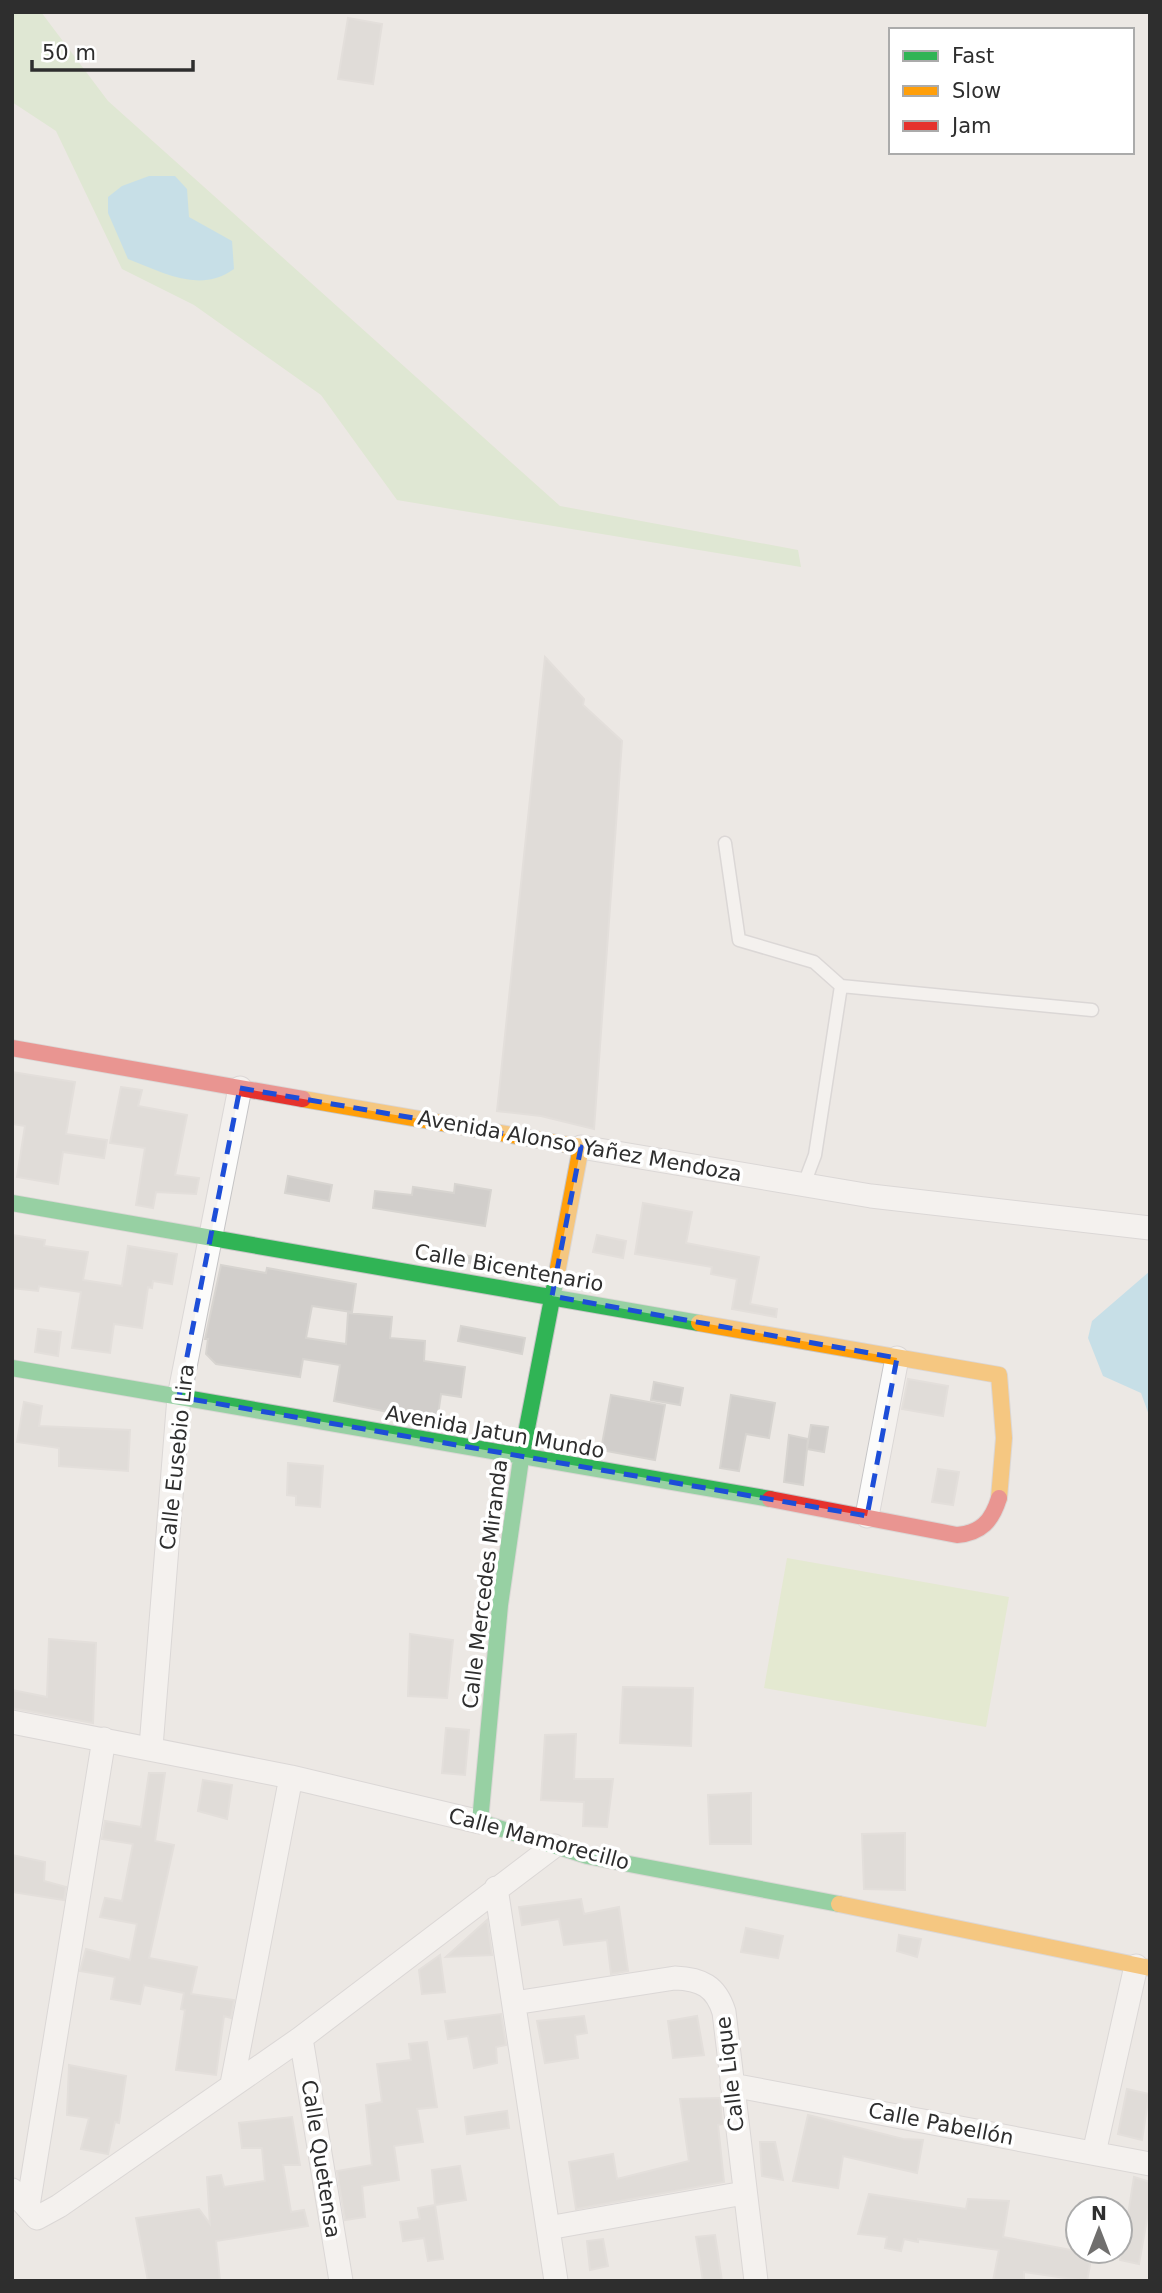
<svg xmlns="http://www.w3.org/2000/svg" width="1162" height="2293" font-family="'DejaVu Sans',sans-serif">
<rect width="100%" height="100%" fill="#ece8e4"/>
<!-- green -->
<path fill="#cee6be" d="M 12,12 L 41,12 L 108,101 L 560,506 L 798,550 L 801,567 L 397,500 L 321,395 L 194,305 L 122,269 L 56,131 L 12,102 Z"/>
<!-- pitch -->
<path fill="#d9eabb" d="M 787,1558 L 1009,1597 L 986,1727 L 764,1688 Z"/>
<!-- water -->
<path fill="#99d6ec" d="M 149,176 L 175,176 L 187,189 L 189,217 L 232,241 L 234,269 C 200,294 162,272 128,259 L 108,213 L 108,197 L 122,186 Z
M 1150,1271 L 1150,1418 L 1141,1393 L 1103,1376 L 1088,1338 L 1092,1321 Z"/>
<!-- building -->
<path fill="#d1cecb" stroke="#d7d4d0" stroke-width="2" d="M 348,18 L 382,24 L 373,84 L 338,79 Z
M 545,657 L 584,699 L 583,705 L 622,741 L 594,1129 L 541,1116 L 497,1111 Z
M 12,1072 L 75,1082 L 66,1134 L 107,1140 L 104,1158 L 63,1152 L 58,1184 L 17,1177 L 25,1126 L 12,1124 Z
M 121,1087 L 142,1090 L 138,1106 L 187,1115 L 175,1175 L 199,1178 L 196,1194 L 156,1192 L 153,1208 L 136,1205 L 145,1148 L 110,1143 Z
M 288,1176 L 332,1185 L 329,1201 L 285,1193 Z
M 455,1184 L 491,1190 L 485,1226 L 373,1208 L 375,1191 L 412,1195 L 413,1187 L 454,1193 Z
M 643,1203 L 692,1212 L 686,1243 L 759,1257 L 750,1304 L 777,1309 L 776,1317 L 732,1309 L 737,1279 L 711,1274 L 712,1267 L 635,1254 Z
M 12,1235 L 45,1240 L 44,1246 L 88,1252 L 83,1280 L 122,1286 L 128,1246 L 177,1254 L 172,1284 L 153,1281 L 152,1288 L 148,1287 L 142,1328 L 114,1324 L 110,1353 L 72,1348 L 81,1292 L 39,1286 L 38,1291 L 12,1288 Z
M 597,1235 L 626,1241 L 623,1258 L 593,1252 Z
M 464,1255 L 530,1268 L 529,1274 L 463,1262 Z
M 221,1265 L 266,1273 L 267,1268 L 356,1284 L 352,1312 L 312,1306 L 306,1338 L 346,1344 L 348,1313 L 392,1317 L 390,1338 L 425,1341 L 424,1361 L 465,1367 L 461,1397 L 441,1394 L 437,1422 L 334,1401 L 340,1365 L 303,1359 L 300,1377 L 216,1364 L 206,1354 L 208,1339 L 205,1339 Z
M 461,1326 L 525,1338 L 522,1354 L 458,1341 Z
M 38,1329 L 61,1332 L 58,1356 L 35,1352 Z
M 908,1379 L 948,1386 L 943,1416 L 902,1409 Z
M 654,1382 L 683,1388 L 680,1405 L 651,1400 Z
M 611,1395 L 665,1405 L 655,1460 L 601,1450 Z
M 731,1395 L 775,1403 L 769,1438 L 746,1434 L 739,1471 L 720,1468 Z
M 24,1402 L 42,1406 L 39,1426 L 130,1430 L 128,1471 L 59,1466 L 59,1448 L 17,1442 Z
M 811,1425 L 828,1427 L 824,1452 L 807,1449 L 803,1485 L 784,1482 L 789,1435 L 808,1439 L 807,1448 Z
M 288,1463 L 323,1466 L 320,1507 L 296,1505 L 296,1496 L 287,1495 Z
M 938,1469 L 959,1472 L 953,1505 L 932,1502 Z
M 410,1634 L 453,1640 L 447,1698 L 408,1696 Z
M 49,1639 L 96,1643 L 93,1723 L 12,1708 L 12,1690 L 47,1697 Z
M 623,1687 L 693,1688 L 691,1746 L 620,1743 Z
M 446,1728 L 469,1730 L 465,1775 L 442,1773 Z
M 576,1734 L 574,1779 L 613,1779 L 607,1827 L 583,1826 L 584,1802 L 541,1800 L 545,1735 Z
M 149,1773 L 165,1773 L 155,1841 L 174,1845 L 149,1958 L 197,1967 L 191,1994 L 234,2000 L 231,2018 L 224,2016 L 216,2075 L 176,2070 L 185,2010 L 181,2009 L 184,1993 L 144,1985 L 140,2004 L 111,1999 L 115,1977 L 80,1971 L 86,1949 L 130,1960 L 137,1924 L 100,1917 L 105,1898 L 122,1901 L 133,1844 L 102,1839 L 105,1821 L 141,1827 Z
M 203,1780 L 232,1785 L 227,1819 L 198,1811 Z
M 751,1793 L 751,1844 L 710,1844 L 708,1795 Z
M 905,1833 L 905,1890 L 864,1889 L 862,1834 Z
M 12,1855 L 45,1862 L 44,1881 L 66,1887 L 64,1900 L 12,1892 Z
M 581,1899 L 584,1914 L 619,1907 L 628,1971 L 611,1974 L 607,1940 L 564,1945 L 559,1919 L 522,1925 L 519,1907 Z
M 487,1920 L 492,1955 L 446,1957 Z
M 746,1928 L 783,1936 L 778,1958 L 741,1952 Z
M 899,1935 L 921,1939 L 917,1957 L 897,1951 Z
M 440,1955 L 445,1992 L 422,1994 L 419,1970 Z
M 501,2014 L 506,2045 L 496,2047 L 497,2063 L 474,2068 L 468,2036 L 448,2039 L 445,2021 Z
M 584,2016 L 587,2033 L 575,2035 L 578,2058 L 545,2063 L 537,2021 Z
M 697,2016 L 704,2055 L 673,2058 L 668,2021 Z
M 427,2042 L 437,2107 L 417,2109 L 423,2142 L 394,2146 L 399,2180 L 362,2186 L 365,2217 L 345,2220 L 337,2171 L 372,2165 L 366,2105 L 382,2102 L 377,2064 L 411,2060 L 409,2044 Z
M 69,2065 L 126,2076 L 119,2123 L 115,2122 L 108,2154 L 81,2149 L 89,2118 L 67,2115 Z
M 1127,2089 L 1149,2094 L 1142,2140 L 1118,2134 Z
M 720,2098 L 722,2124 L 718,2125 L 724,2182 L 576,2209 L 569,2162 L 613,2154 L 617,2179 L 689,2161 L 680,2099 Z
M 507,2111 L 509,2128 L 467,2134 L 465,2117 Z
M 808,2115 L 903,2139 L 923,2140 L 917,2173 L 843,2156 L 838,2188 L 793,2181 Z
M 292,2117 L 300,2165 L 283,2165 L 291,2212 L 304,2210 L 308,2226 L 216,2241 L 220,2281 L 148,2281 L 136,2218 L 199,2209 L 210,2224 L 207,2177 L 221,2175 L 224,2187 L 265,2181 L 262,2148 L 242,2148 L 239,2123 Z
M 760,2142 L 775,2142 L 783,2180 L 762,2176 Z
M 460,2166 L 466,2200 L 435,2205 L 432,2170 Z
M 1134,2177 L 1150,2182 L 1150,2202 L 1139,2264 L 1120,2260 L 1120,2239 L 1124,2240 Z
M 869,2194 L 966,2209 L 968,2199 L 1009,2201 L 1003,2237 L 1092,2254 L 1087,2281 L 1024,2272 L 1024,2281 L 993,2281 L 999,2250 L 918,2239 L 918,2242 L 904,2239 L 901,2251 L 885,2248 L 887,2237 L 858,2234 Z
M 435,2205 L 443,2259 L 428,2261 L 424,2238 L 403,2241 L 400,2222 L 420,2219 L 418,2208 Z
M 715,2235 L 722,2281 L 703,2281 L 696,2237 Z
M 603,2239 L 608,2266 L 590,2270 L 587,2241 Z"/>
<g fill="none" stroke-linecap="round" stroke-linejoin="round">
<defs>
<path id="lane" d="M 725,843 L 739,940 L 814,962 L 841,986 L 1092,1010
M 804,1184 L 815,1155 L 841,986"/>
<path id="street" d="M 581,1147 L 871,1196 L 1150,1228
M 867,1516 L 897,1358
M 12,1722 L 291,1777 L 480,1822
M 151,1747 L 179,1397 L 240,1088
M 496,1888 L 556,2281
M 514,2003 L 675,1978 C 701,1979 716,1986 724,2012 L 756,2281
M 301,2038 L 341,2281
M 232,2084 L 291,1777
M 732,2085 L 1150,2164
M 1094,2153 L 1136,1966
M 12,2190 L 37,2218 L 59,2206 L 301,2038 L 554,1846
M 28,2206 L 104,1739
M 548,2228 L 744,2193"/>
<path id="fast" d="M 12,1203 L 699,1323
M 557,1273 L 521,1459 L 500,1605 L 480,1822 L 587,1856 L 839,1904
M 12,1368 L 770,1499"/>
<path id="slow" d="M 303,1099 L 581,1147 L 557,1273
M 699,1323 L 999,1375 L 1004,1438 L 999,1498
M 839,1904 L 1150,1968"/>
<path id="jam" d="M 12,1048 L 303,1099
M 770,1499 L 957,1535 C 981,1533 992,1521 999,1498"/>
</defs>
<!-- lane casing -->
<use href="#lane" stroke="#c5c4c5" stroke-width="15"/>
<!-- street casing -->
<use href="#street" stroke="#c5c4c5" stroke-width="25"/>
<!-- fast casing -->
<use href="#fast" stroke="#c5c4c5" stroke-width="18"/>
<!-- slow casing -->
<use href="#slow" stroke="#c5c4c5" stroke-width="18"/>
<!-- jam casing -->
<use href="#jam" stroke="#c5c4c5" stroke-width="18"/>
<!-- lane -->
<use href="#lane" stroke="#fcfcfb" stroke-width="12"/>
<!-- street -->
<use href="#street" stroke="#fcfcfb" stroke-width="23"/>
<!-- fast -->
<use href="#fast" stroke="#30b455" stroke-width="16"/>
<!-- slow -->
<use href="#slow" stroke="#ff9f0a" stroke-width="16"/>
<!-- jam -->
<use href="#jam" stroke="#e5322d" stroke-width="16"/>
</g>
<!-- marked area -->
<path d="M0 0H1162V2293H0ZM 240,1088 L 581,1147 L 552,1296 L 897,1358 L 867,1516 L 179,1397 Z" fill="#ece8e4" fill-opacity=".55" fill-rule="evenodd"/>
<path fill="none" stroke="#1d4ed8" stroke-width="5" stroke-dasharray="14 9" stroke-linejoin="round" d="M 240,1088 L 581,1147 L 552,1296 L 897,1358 L 867,1516 L 179,1397 Z"/>
<g text-anchor="middle" stroke-width="7" stroke-linejoin="round" paint-order="stroke">
<!-- street labels -->
<g font-size="21" fill="#2e2e2e" stroke="#fff">
<text transform="translate(580 1146) rotate(10)" y="7">Avenida Alonso Yañez Mendoza</text>
<text transform="translate(509 1268) rotate(10)" y="7">Calle Bicentenario</text>
<text transform="translate(495 1432) rotate(10)" y="7">Avenida Jatun Mundo</text>
<text transform="translate(177 1457) rotate(-84)" y="7">Calle Eusebio Lira</text>
<text transform="translate(485 1584) rotate(-83)" y="7">Calle Mercedes Miranda</text>
<text transform="translate(539 1839) rotate(15)" y="7">Calle Mamorecillo</text>
<text transform="translate(730 2074) rotate(-97)" y="7">Calle Lique</text>
<text transform="translate(941 2124) rotate(11)" y="7">Calle Pabellón</text>
<text transform="translate(321 2159) rotate(81)" y="7">Calle Quetensa</text>
</g>
</g>
<!-- border -->
<rect width="1162" height="2293" fill="none" stroke="#2e2e2e" stroke-width="28"/>
<!-- legend -->
<rect x="889" y="28" width="245" height="126" fill="#ffffff" stroke="#ababab" stroke-width="2"/>
<rect x="903" y="51" width="35" height="10" fill="#30b455" stroke="#ababab" stroke-width="2"/>
<text x="952" y="63" font-size="21" fill="#2e2e2e">Fast</text>
<rect x="903" y="86" width="35" height="10" fill="#ff9f0a" stroke="#ababab" stroke-width="2"/>
<text x="952" y="98" font-size="21" fill="#2e2e2e">Slow</text>
<rect x="903" y="121" width="35" height="10" fill="#e5322d" stroke="#ababab" stroke-width="2"/>
<text x="952" y="133" font-size="21" fill="#2e2e2e">Jam</text>
<!-- north arrow -->
<g transform="translate(1099 2230)"><circle r="33" fill="#ffffff" stroke="#ababab" stroke-width="2"/>
<path d="M0-5L12 26L0 18L-12 26Z" fill="#706f6e"/>
<text y="-10" font-size="19" font-weight="bold" text-anchor="middle" fill="#2e2e2e">N</text>
</g>
<!-- scale -->
<path d="M32 60v10h161v-10" fill="none" stroke="#2e2e2e" stroke-width="3.5"/>
<text x="42" y="60" font-size="21" fill="#2e2e2e" stroke="#ffffff" stroke-width="5" paint-order="stroke">50 m</text>
</svg>
